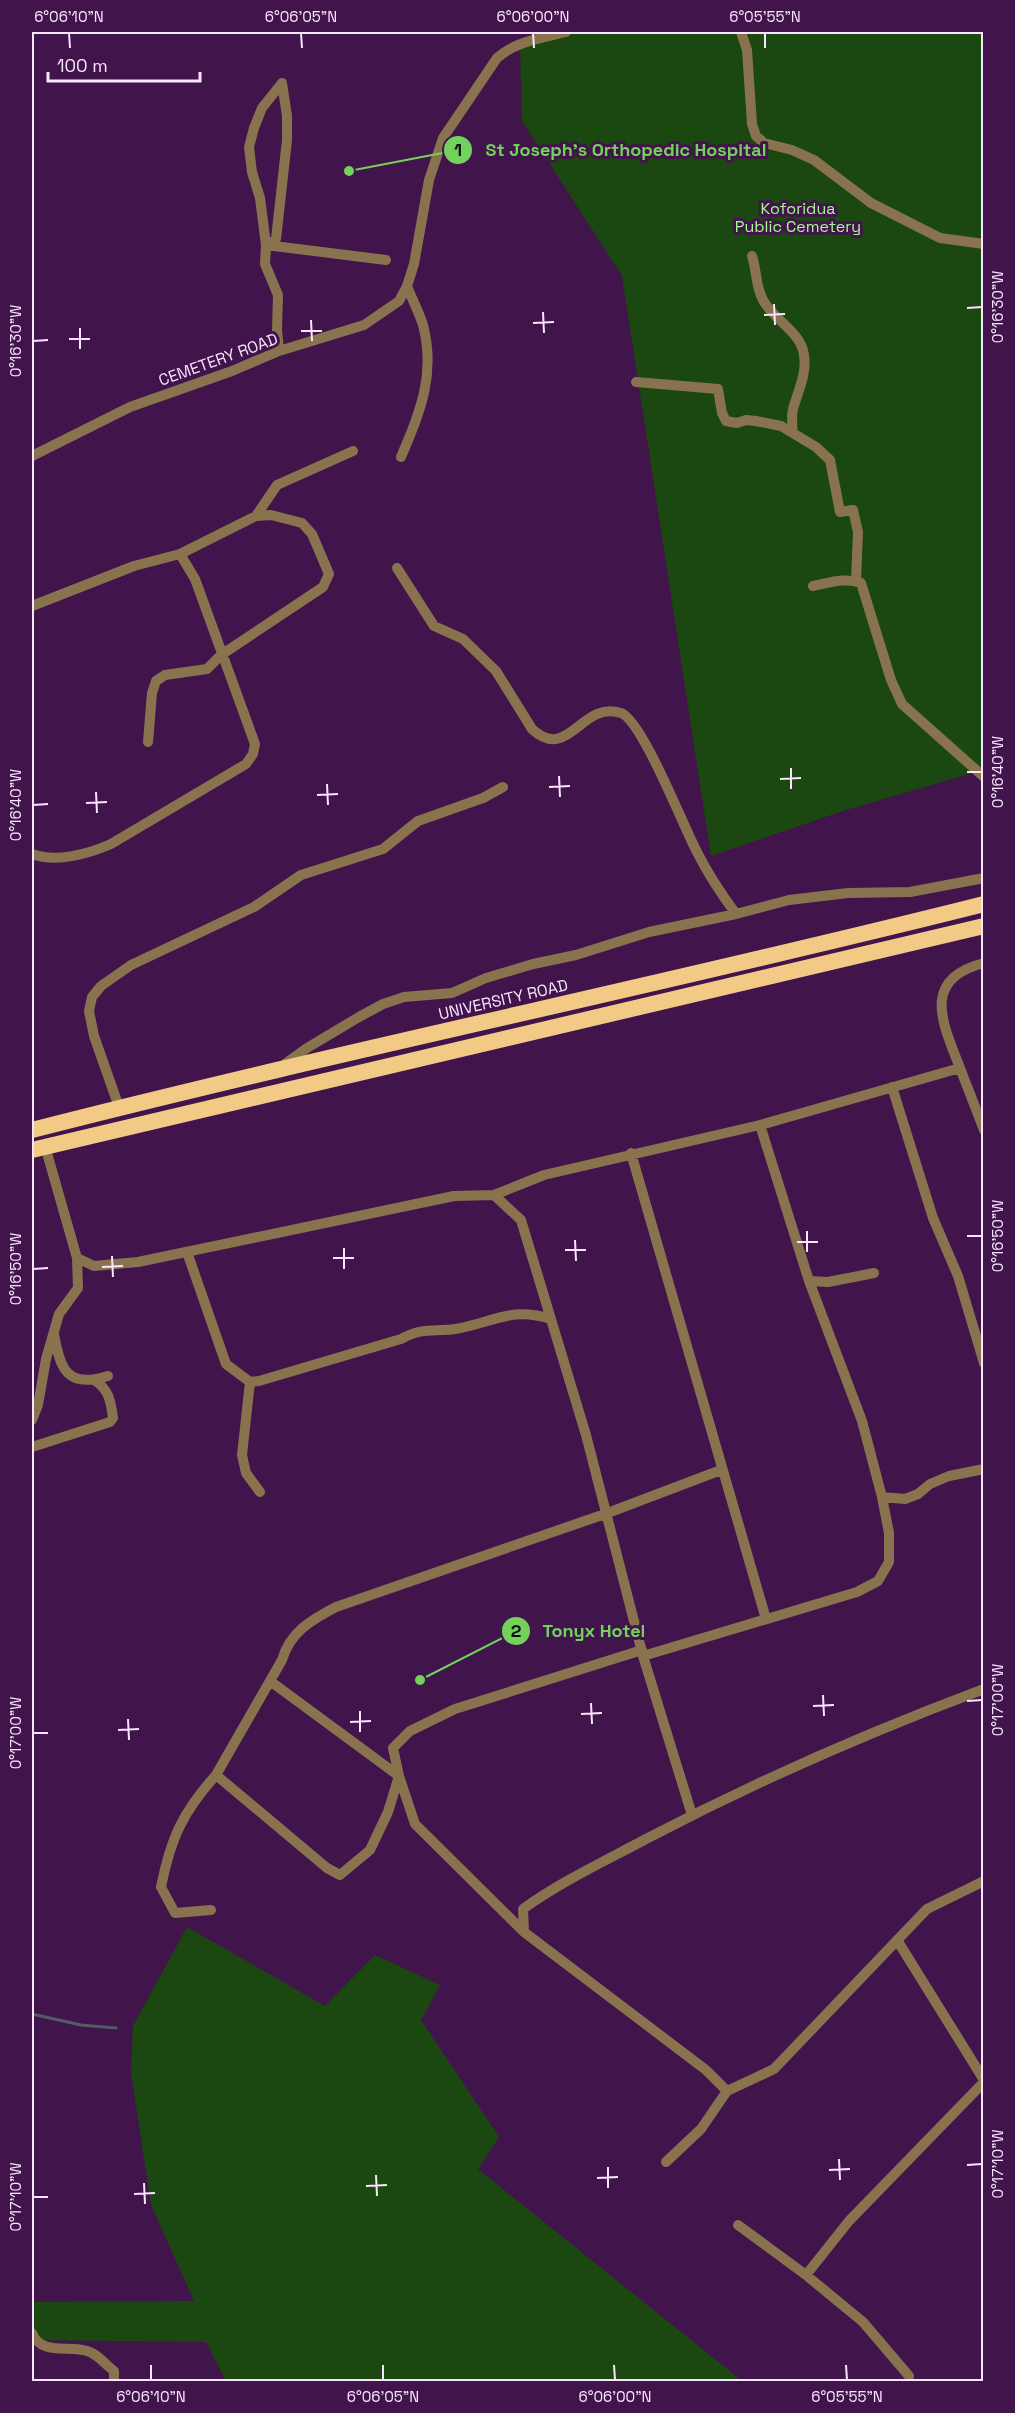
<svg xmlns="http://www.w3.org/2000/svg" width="1015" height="2413" font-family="'Space Grotesk',sans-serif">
<rect width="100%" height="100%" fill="#41154b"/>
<!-- green -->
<path fill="#1b4710" d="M 575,32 L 983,32 L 983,770 L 846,810 L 711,856 L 622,276 L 522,121 L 520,48 Z
M 187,1927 L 325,2006 L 375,1955 L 440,1985 L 421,2020 L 499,2137 L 478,2169 L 742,2381 L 226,2381 L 206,2342 L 33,2340 L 32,2302 L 194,2301 L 151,2205 L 131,2072 L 133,2026 Z"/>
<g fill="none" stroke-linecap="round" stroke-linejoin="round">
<!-- stream -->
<path stroke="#535b64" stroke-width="3" d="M 32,2014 L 81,2025 L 116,2028"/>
<!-- minor -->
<path stroke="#89734e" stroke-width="10" d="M 741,32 L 747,50 L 752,124 L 756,136 L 764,143 L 792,150 L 814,160 L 871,203 L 940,238 L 984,244
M 266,245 L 276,239 L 287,140 L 287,116 L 282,83
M 266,245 L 386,260
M 752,256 C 757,271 755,285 763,300 C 773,320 801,331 804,355 C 807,374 798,391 793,409 C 791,417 793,424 792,432
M 279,351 L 277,330 L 278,295 L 265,264 L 266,245 L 260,198 L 252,172 L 249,147 L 254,128 L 262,108 L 282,83
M 636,382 L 718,389 L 722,413 L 726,421 L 737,423 L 746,420 L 756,421 L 781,426 L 816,447 L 830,460 L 840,512 L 853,510 L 858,532 L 856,581
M 32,456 L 130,407 L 232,371 L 279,351 L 364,325 L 399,301 L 407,286 L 414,264 L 429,180 L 443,138 L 497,58 C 516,41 542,38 566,32
M 401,457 C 420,412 436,375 423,325 C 419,312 412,299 407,286
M 256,516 L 277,485 L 353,451
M 397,568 L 434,626 L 463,639 L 496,671 L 532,729 C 569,763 581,700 621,713 C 642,720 684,828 697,852 C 708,874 722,895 736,914
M 813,586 C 829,583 845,577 861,583 L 891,680 L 902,704 L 984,777
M 32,606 L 134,566 L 180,554 L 195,579 L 255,744 L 253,754 L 246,764 L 111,844 C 88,854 56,863 32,854
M 148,742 L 152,693 L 156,681 L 165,675 L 207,669 L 221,655 L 323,587 L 329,574 L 312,534 L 302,523 L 271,515 L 256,516 L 180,554
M 282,1066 L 307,1048 L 359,1017 L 383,1004 L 404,997 L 452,993 L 486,978 L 533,964 L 576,955 L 649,932 L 736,914 L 789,900 L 848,893 L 910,892 L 984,878
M 960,1068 C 943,1024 920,979 984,963
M 892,1087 L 933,1218 L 958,1276 L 984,1363
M 119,1107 L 94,1036 L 89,1011 L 92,997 L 101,986 L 131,965 L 254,907 L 301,875 L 383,849 L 418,821 L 483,798 L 503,787
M 45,1146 L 77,1258 L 94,1266 L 138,1262 L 454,1196 L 494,1195 L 544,1175 L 760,1125 L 960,1068 L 984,1130
M 631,1153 L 766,1619
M 494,1195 L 521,1220 L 586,1435 L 643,1656 L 692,1815
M 187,1252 L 226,1364 L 250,1382 L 259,1381 L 401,1339 C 423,1327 433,1332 455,1329 C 493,1323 510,1306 551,1319
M 809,1281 L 828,1282 L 874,1273
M 54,1334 C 60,1369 67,1389 108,1376
M 250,1382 L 242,1455 L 246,1473 L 260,1492
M 32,1420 L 38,1405 L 46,1359 L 59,1314 L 78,1288 L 77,1258
M 32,1447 L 110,1422 L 113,1418 C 111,1402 109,1389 94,1380
M 882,1497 L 905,1499 L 918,1494 L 930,1484 L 949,1476 L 984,1469
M 643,1656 L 857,1592 L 878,1581 L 889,1562 L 889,1533 L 882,1497 L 862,1421 L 809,1281 L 760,1125
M 270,1681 L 399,1776
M 399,1776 L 388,1812 L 370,1850 L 340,1875 L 327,1868 L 216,1775 L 282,1660 C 290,1632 311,1620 336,1607 L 605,1514 L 721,1470
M 211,1910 L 175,1913 L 161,1887 C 171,1838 182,1813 216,1775
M 524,1932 L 415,1824 L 399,1776 L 393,1748 L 410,1731 L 455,1709 L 642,1650
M 897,1940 L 984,2080
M 727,2091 L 774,2069 L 927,1909 L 984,1881
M 666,2162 L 701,2129 L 727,2091 L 706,2070 L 524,1932 L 523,1909 C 562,1881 605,1861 646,1839 C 755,1782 869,1732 984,1689
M 738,2225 L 806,2275 L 863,2322 L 909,2376
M 806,2275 L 849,2221 L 984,2082
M 32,2333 C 42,2358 73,2343 92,2353 C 100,2357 107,2366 114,2371 L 114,2382"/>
<!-- trunk -->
<path stroke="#f2ca86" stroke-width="16" d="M 32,1130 C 348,1049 667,984 984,904
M 32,1150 L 984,926"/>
</g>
<!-- ticks -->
<path fill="none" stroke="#fae5ff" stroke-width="2" d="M 69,33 L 70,48M 301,33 L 302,48M 533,33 L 534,48M 765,33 L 765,48M 774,304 L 775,325M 967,308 L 982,307M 543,312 L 544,333M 764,315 L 785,314M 311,320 L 312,341M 533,323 L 554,322M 80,328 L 80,349M 301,331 L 322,331M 69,339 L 90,339M 33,341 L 48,340M 791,768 L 791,789M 967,772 L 982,772M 559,776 L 560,797M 780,779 L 801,778M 327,784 L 328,805M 549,787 L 570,786M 96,792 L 97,813M 317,795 L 338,794M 86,803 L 107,802M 33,805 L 48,804M 807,1231 L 807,1252M 967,1236 L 982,1236M 575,1240 L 576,1261M 797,1242 L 818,1242M 344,1248 L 344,1269M 565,1250 L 586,1250M 112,1256 L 113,1277M 333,1258 L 354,1258M 102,1267 L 123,1266M 33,1269 L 48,1268M 823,1695 L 824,1716M 967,1701 L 982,1700M 591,1703 L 592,1724M 813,1706 L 834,1705M 360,1711 L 360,1732M 581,1714 L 602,1713M 128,1719 L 129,1740M 350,1722 L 371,1721M 118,1730 L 139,1729M 33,1733 L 48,1733M 839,2159 L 840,2180M 967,2165 L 982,2164M 608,2167 L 608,2188M 829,2170 L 850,2169M 376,2175 L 377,2196M 597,2178 L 618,2177M 144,2183 L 145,2204M 366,2186 L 387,2185M 134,2194 L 155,2193M 33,2197 L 48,2197M 151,2365 L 151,2380M 383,2365 L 383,2380M 614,2365 L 615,2380M 846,2365 L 847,2380"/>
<g text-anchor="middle" stroke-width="6" stroke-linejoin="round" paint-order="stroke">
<!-- park labels -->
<g font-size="16" fill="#a4fa90" stroke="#41154b">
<text x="798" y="214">Koforidua<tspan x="798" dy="18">Public Cemetery</tspan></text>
</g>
<!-- street labels -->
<g font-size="16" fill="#fae5ff" stroke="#41154b">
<text transform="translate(218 359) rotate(-20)" y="6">CEMETERY ROAD</text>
<text transform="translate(503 999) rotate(-13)" y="6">UNIVERSITY ROAD</text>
</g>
</g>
<!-- callouts -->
<path fill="none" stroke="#73d25c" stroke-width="2" d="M349 171L458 150M420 1680L516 1631"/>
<g fill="#73d25c" stroke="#41154b" stroke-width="2">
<circle cx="349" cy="171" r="6"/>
<circle cx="420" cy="1680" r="6"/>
<circle cx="458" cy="150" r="15"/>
<circle cx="516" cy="1631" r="15"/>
</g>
<g font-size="18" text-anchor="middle" font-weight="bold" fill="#111">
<text x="458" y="156">1</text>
<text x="516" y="1637">2</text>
</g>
<g font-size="18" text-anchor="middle" font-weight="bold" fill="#73d25c" stroke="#41154b" stroke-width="6" stroke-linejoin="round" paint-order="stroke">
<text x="626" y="156">St Joseph's Orthopedic Hospital</text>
<text x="594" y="1637">Tonyx Hotel</text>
</g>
<!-- border -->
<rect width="1015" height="2413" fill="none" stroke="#41154b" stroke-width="66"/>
<!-- scale -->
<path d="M48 72v9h152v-9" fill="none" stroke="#fae5ff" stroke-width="3"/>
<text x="57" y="72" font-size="18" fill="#fae5ff" stroke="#41154b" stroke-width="4.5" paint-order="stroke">100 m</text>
<rect x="33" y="33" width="949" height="2347" fill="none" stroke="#fae5ff" stroke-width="2"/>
<g font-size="15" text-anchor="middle" fill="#fae5ff">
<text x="69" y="22">6°06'10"N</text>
<text x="301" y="22">6°06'05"N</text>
<text x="533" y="22">6°06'00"N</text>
<text x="765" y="22">6°05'55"N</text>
<text transform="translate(998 307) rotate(-90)" y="5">0°16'30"W</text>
<text transform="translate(16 341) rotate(-90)" y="5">0°16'30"W</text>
<text transform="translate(998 772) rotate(-90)" y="5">0°16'40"W</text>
<text transform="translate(16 805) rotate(-90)" y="5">0°16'40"W</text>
<text transform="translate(998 1236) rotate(-90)" y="5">0°16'50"W</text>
<text transform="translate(16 1269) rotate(-90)" y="5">0°16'50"W</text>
<text transform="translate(998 1700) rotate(-90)" y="5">0°17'00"W</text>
<text transform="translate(16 1733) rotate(-90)" y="5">0°17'00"W</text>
<text transform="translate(998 2164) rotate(-90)" y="5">0°17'10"W</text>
<text transform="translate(16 2197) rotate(-90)" y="5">0°17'10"W</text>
<text x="151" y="2402">6°06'10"N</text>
<text x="383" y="2402">6°06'05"N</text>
<text x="615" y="2402">6°06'00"N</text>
<text x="847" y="2402">6°05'55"N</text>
</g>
</svg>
